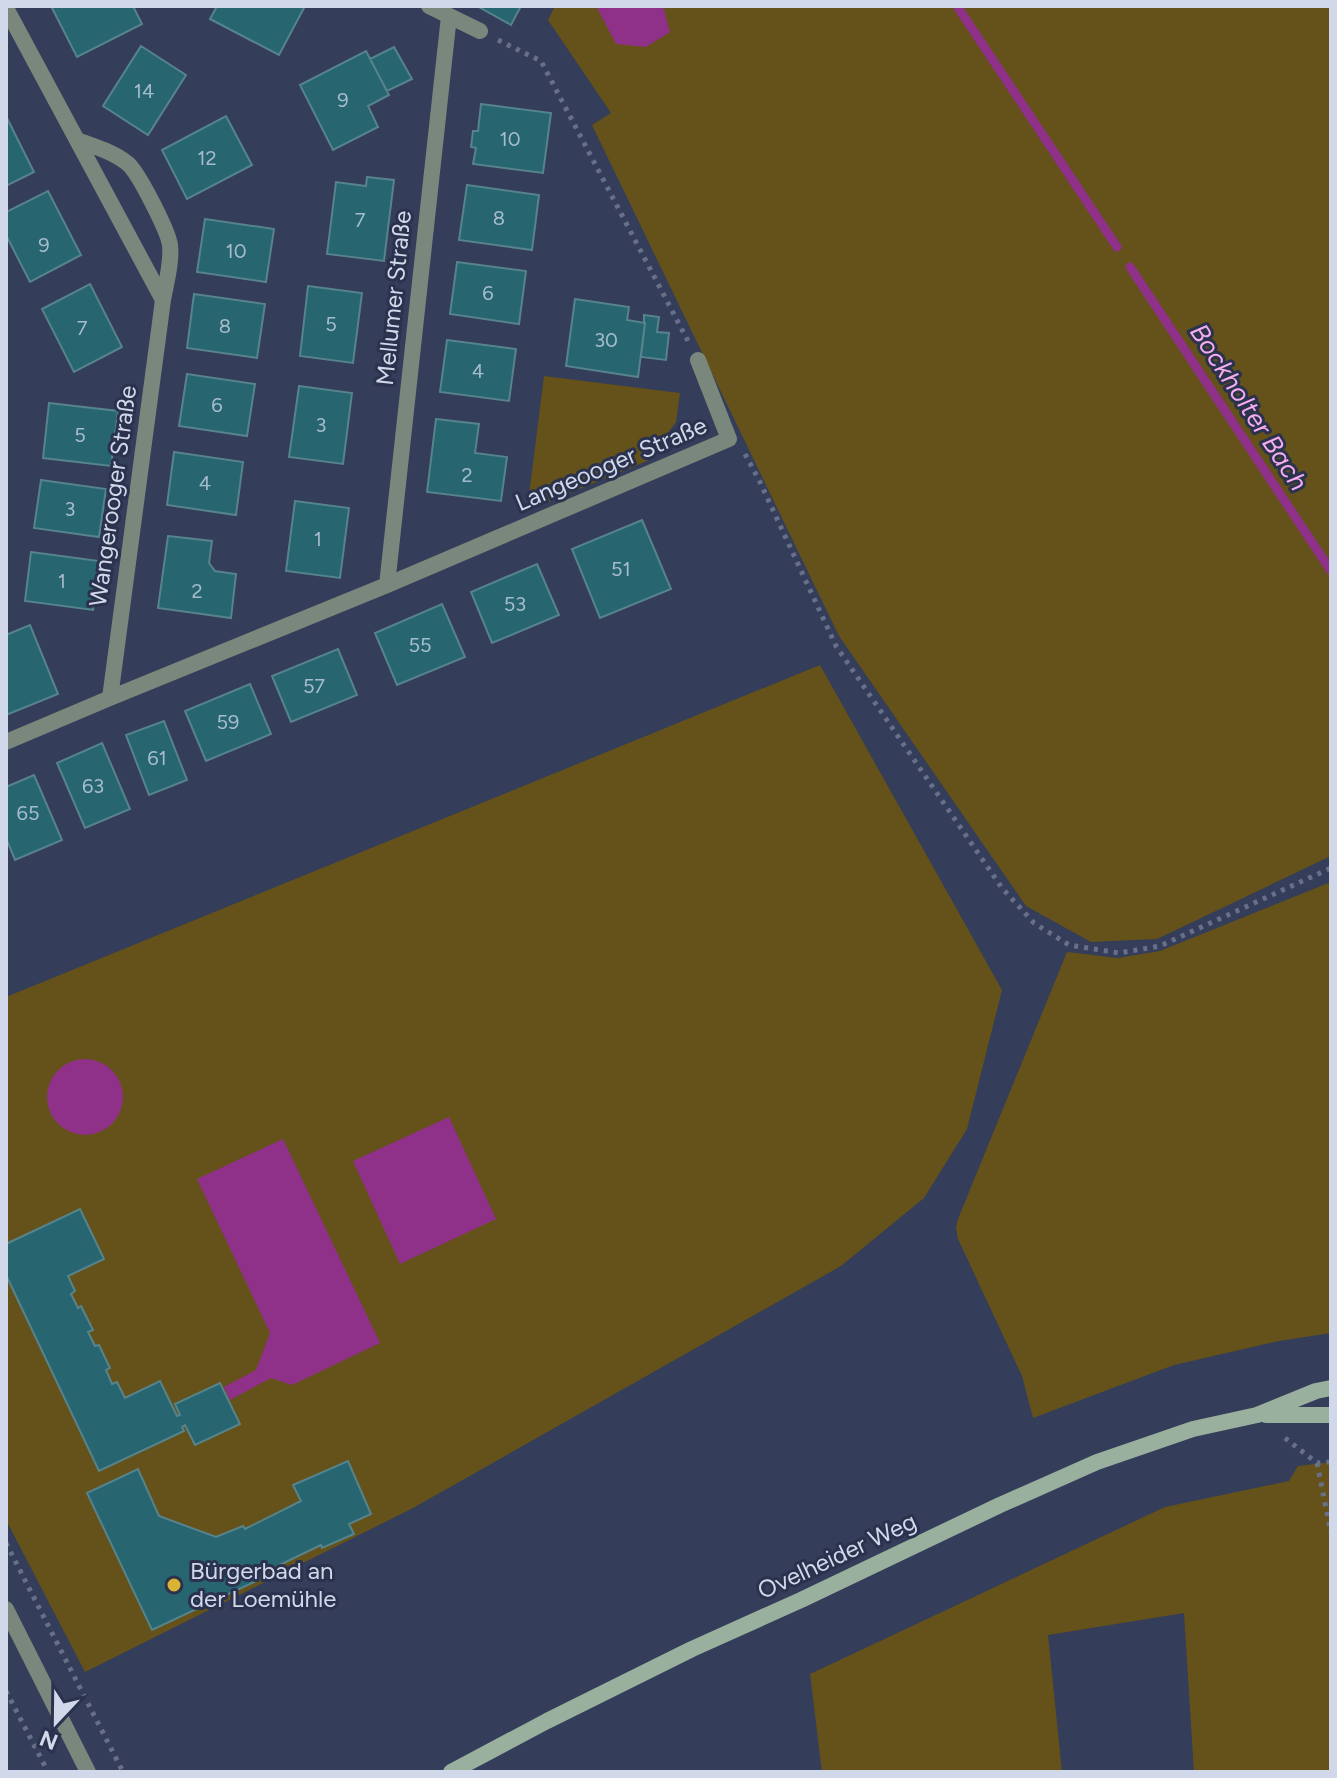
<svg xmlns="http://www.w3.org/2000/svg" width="1337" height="1778" font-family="Figtree,sans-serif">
<rect width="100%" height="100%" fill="#343d59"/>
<!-- green -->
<path fill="#64521a" d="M 555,6 L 1331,6 L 1331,856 L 1157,939 L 1091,942 L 1026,906 L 839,636 L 592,125 L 611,113 L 548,20 Z
M 544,376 L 680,393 L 676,422 L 647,461 L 527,511 Z
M 820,665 L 1002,990 L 967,1129 L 924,1198 L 841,1266 L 413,1508 L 85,1672 L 6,1520 L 6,997 Z
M 1331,882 L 1331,1333 L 1279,1341 L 1174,1365 L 1033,1418 L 1022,1376 L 958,1239 L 956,1228 L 958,1219 L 1067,952 L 1118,958 L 1160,951 Z
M 1331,1462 L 1331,1772 L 1194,1772 L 1184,1613 L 1048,1635 L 1062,1772 L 822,1772 L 810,1674 L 1165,1507 L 1289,1481 L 1298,1466 Z"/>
<!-- water -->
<path fill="#8f3189" d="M 596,6 L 663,6 L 670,32 L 646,47 L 616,44 Z
M47 1097a38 38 0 1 1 76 0a38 38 0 1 1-76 0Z
M 449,1117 L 496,1219 L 400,1264 L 353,1161 Z
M 283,1139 L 380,1343 L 292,1385 L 271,1378 L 230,1400 L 224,1387 L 256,1370 L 270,1333 L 197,1179 Z"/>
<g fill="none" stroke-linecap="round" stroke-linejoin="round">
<!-- stream -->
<path stroke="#8f3189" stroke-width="9" d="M 957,6 L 1117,247
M 1130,267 L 1331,571"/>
</g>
<!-- building -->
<path fill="#276671" stroke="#56838c" stroke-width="2" d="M 51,6 L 133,6 L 142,24 L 77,57 Z
M 217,6 L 305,6 L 279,55 L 210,19 Z
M 477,6 L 521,6 L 511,25 Z
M 141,46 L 186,75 L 148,135 L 103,106 Z
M 394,47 L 412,79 L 387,91 L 370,59 Z
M 366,51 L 389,95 L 368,106 L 378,127 L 333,150 L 300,85 Z
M 481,104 L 551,113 L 543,173 L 473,164 L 476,148 L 471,147 L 473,131 L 478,131 Z
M 6,116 L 34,172 L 6,186 Z
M 226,116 L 252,165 L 187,199 L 162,150 Z
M 367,177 L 394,180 L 384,261 L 327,254 L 336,182 L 366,186 Z
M 467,185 L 539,195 L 532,250 L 459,240 Z
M 48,191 L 81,255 L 30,282 L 6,235 L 6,212 Z
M 205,219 L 274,229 L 266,282 L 197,272 Z
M 457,262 L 526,271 L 519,324 L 450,314 Z
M 90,284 L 122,347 L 74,372 L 42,309 Z
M 308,286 L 362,293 L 353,363 L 300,356 Z
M 194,294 L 265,304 L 257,358 L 187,348 Z
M 575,299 L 629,307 L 627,320 L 645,323 L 638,377 L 566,366 Z
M 644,315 L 659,317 L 657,332 L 669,333 L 666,360 L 641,357 L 645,323 L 644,323 Z
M 447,340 L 516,349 L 509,401 L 440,392 Z
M 187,374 L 255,384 L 247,436 L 179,426 Z
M 299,386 L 352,393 L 343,464 L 289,457 Z
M 49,403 L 118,411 L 111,466 L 43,458 Z
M 436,419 L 479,424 L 475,453 L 507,457 L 501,501 L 427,492 Z
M 174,452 L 243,462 L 236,515 L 167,505 Z
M 41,480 L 106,489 L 99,537 L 34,528 Z
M 295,501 L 349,508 L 340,578 L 286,571 Z
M 642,520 L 671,589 L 600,618 L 572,549 Z
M 168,536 L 212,541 L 209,563 L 215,571 L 236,574 L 231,618 L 158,608 Z
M 31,552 L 99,561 L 93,610 L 25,601 Z
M 537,564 L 559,615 L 492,643 L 471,592 Z
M 442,604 L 465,657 L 397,685 L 375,633 Z
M 30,625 L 58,694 L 6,715 L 6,635 Z
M 338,649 L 357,695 L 291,722 L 272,676 Z
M 250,684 L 271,734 L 206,761 L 185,711 Z
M 164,721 L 187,780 L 149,795 L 126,735 Z
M 102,743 L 130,809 L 85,828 L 57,763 Z
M 34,775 L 62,840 L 15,860 L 6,838 L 6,787 Z
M 80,1209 L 104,1259 L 68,1276 L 75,1291 L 71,1294 L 78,1308 L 81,1306 L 93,1330 L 88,1332 L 95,1346 L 99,1345 L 110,1368 L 106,1370 L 112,1384 L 117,1382 L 125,1398 L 160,1381 L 177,1416 L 180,1415 L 175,1404 L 220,1383 L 240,1424 L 195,1445 L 185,1425 L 182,1427 L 184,1431 L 99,1471 L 6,1275 L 6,1244 Z
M 348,1461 L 371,1514 L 349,1524 L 354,1534 L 322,1548 L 321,1545 L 265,1572 L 267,1576 L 152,1630 L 87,1493 L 138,1469 L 159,1516 L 216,1537 L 243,1526 L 245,1529 L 301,1501 L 293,1485 Z"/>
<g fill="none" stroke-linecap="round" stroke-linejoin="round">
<!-- path -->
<path stroke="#687089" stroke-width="5" stroke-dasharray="4 6" stroke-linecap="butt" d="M 498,40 L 541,61 L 689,343
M 745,454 L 759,480 L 836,646 L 1002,888 L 1034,923 L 1069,945 L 1119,953 L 1160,946 L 1331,868
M 1285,1438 L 1317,1463 L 1331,1462
M 1317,1463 L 1331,1533
M 6,1543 L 123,1772
M 6,1691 L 48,1772"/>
<!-- minor -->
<path stroke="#7a877c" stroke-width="16" d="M 429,6 L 480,31
M 6,8 L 163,300 L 110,698
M 77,140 C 94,146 113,152 127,163 C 138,171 168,231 170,245 C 172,262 166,283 163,300
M 387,585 L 449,16
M 6,742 L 110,698 L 387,585 L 729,439 L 698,360"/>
<!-- tertiary -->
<path stroke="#7a877c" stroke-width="16" d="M 6,1609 L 88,1772"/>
<!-- secondary -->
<path stroke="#9ab09e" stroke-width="16" d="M 1266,1415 L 1331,1415
M 451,1772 L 547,1721 L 692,1649 L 801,1600 L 1000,1505 L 1097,1462 L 1193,1429 L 1257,1415 L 1316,1391 L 1331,1388"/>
</g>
<!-- markers -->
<circle fill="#dab333" stroke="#2a324e" stroke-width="3" cx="174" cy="1585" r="8"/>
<g text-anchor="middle" stroke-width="6" stroke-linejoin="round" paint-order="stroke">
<!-- number labels -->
<g font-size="20" fill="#a6bccc">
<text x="144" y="98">14</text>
<text x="343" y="107">9</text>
<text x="510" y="146">10</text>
<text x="207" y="165">12</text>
<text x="499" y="225">8</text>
<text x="360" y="227">7</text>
<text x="44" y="252">9</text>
<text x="236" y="258">10</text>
<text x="488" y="300">6</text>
<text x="331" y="331">5</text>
<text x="225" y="333">8</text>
<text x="82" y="335">7</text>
<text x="606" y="347">30</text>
<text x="478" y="378">4</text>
<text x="217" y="412">6</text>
<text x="321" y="432">3</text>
<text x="80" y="442">5</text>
<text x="467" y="482">2</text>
<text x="205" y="490">4</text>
<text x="70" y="516">3</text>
<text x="318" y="546">1</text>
<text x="621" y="576">51</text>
<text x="62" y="588">1</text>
<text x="197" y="598">2</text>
<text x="515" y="611">53</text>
<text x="420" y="652">55</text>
<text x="314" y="693">57</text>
<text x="228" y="729">59</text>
<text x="157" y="765">61</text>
<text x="93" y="793">63</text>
<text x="28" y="820">65</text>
</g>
<!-- street labels -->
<g font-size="24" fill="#d1d8ea" stroke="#2a324e">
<text transform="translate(394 298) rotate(-84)" y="8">Mellumer Straße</text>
<text transform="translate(611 464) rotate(-23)" y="8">Langeooger Straße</text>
<text transform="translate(113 496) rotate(-82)" y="8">Wangerooger Straße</text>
<text transform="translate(837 1556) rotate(-25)" y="8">Ovelheider Weg</text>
</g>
<!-- poi labels -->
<g font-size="24" fill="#d1d8ea" stroke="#2a324e" text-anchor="start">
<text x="190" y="1579">Bürgerbad an<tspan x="190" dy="28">der Loemühle</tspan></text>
</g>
<!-- water labels -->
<g font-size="26" font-style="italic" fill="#f4acec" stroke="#2a324e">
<text transform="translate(1249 407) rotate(57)" y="9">Bockholter Bach</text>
</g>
</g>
<!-- border -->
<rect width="1337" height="1778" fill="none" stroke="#d1d8ea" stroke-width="16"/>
<!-- north arrow -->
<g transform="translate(56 1722) rotate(202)" stroke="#2a324e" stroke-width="6" paint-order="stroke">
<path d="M0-6L14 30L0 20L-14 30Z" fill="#d1d8ea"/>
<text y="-12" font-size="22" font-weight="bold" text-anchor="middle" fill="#d1d8ea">N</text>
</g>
</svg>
